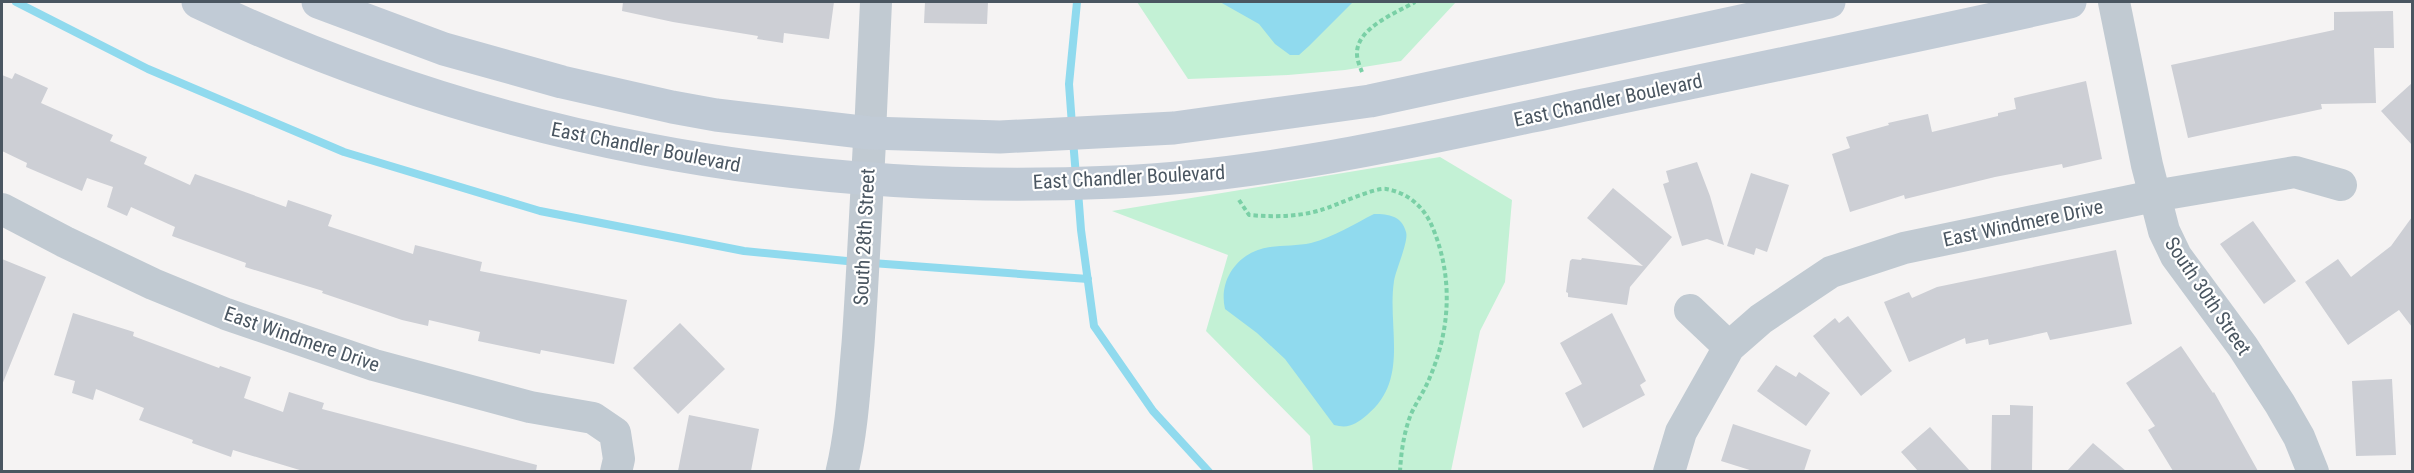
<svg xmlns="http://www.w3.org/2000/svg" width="2414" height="473" font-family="'Roboto Condensed',sans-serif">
<rect width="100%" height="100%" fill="#f5f3f3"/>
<!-- green -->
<path fill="#c3f1d5" d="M 1137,2 L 1456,2 L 1401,61 L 1345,70 L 1288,75 L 1188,79 Z
M 1440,157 L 1512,200 L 1505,282 L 1480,331 L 1451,471 L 1313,471 L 1310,436 L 1206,331 L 1228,255 L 1112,211 Z"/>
<!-- water -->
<path fill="#90daee" d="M 1220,2 L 1353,2 L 1309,46 L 1299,55 L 1290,55 L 1275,44 L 1259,24 Z
M 1374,214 C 1389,214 1402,216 1406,232 C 1409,241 1396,269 1394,281 C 1387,327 1410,380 1367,415 C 1356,424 1349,429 1334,425 L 1285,359 L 1257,333 L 1225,309 C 1218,279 1239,251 1270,247 C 1283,245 1298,246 1311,243 C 1334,237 1354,224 1374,214 Z"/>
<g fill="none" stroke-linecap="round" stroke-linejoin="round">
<!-- stream -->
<path stroke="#90daee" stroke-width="8" d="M 16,2 L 148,69 L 344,152 L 540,211 L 744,251 L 857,262
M 1072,125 L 1069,84 L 1077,2
M 1073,140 L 1076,176
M 1078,191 L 1081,230 L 1094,326 L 1153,411 L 1209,472
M 872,263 L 1088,279"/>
</g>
<!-- building -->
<path fill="#cdcfd5" d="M 623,2 L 834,2 L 829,39 L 784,33 L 783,43 L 757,39 L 758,36 L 673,22 L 622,11 Z
M 925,2 L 988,2 L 987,24 L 924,23 Z
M 2393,11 L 2394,48 L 2374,48 L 2376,103 L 2321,104 L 2322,109 L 2188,138 L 2171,65 L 2334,30 L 2334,12 Z
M 15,73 L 48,88 L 41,103 L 113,135 L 110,141 L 147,157 L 144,164 L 190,185 L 195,174 L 286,207 L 288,200 L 332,215 L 328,226 L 413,254 L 415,245 L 482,262 L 480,271 L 627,300 L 614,364 L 541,350 L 540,354 L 478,341 L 480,332 L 429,320 L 428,326 L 402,320 L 322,293 L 323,291 L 245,267 L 246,263 L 172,236 L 175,227 L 131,207 L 127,216 L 107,207 L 113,187 L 87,178 L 82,191 L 26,167 L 27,163 L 2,151 L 2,75 L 12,79 Z
M 2086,81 L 2102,159 L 2063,168 L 2062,164 L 1995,177 L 1905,199 L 1904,195 L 1850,212 L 1832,154 L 1850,148 L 1846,137 L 1889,125 L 1888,123 L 1928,114 L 1932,132 L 1998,116 L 1998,113 L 2016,109 L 2014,98 Z
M 2412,83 L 2412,145 L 2381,111 Z
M 1697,162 L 1710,196 L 1724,245 L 1707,239 L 1682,246 L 1663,184 L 1669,182 L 1666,171 Z
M 1751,173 L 1789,185 L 1767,252 L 1756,248 L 1754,255 L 1727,246 Z
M 1613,188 L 1672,237 L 1630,287 L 1627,305 L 1568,297 L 1568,293 L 1566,292 L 1570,261 L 1572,259 L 1581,260 L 1582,258 L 1643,266 L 1587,218 Z
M 2412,217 L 2412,327 L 2399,310 L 2348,345 L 2305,282 L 2338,259 L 2351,277 L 2391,246 Z
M 2253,221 L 2296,281 L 2264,304 L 2220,244 Z
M 2116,250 L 2132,324 L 2050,340 L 2047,332 L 1989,345 L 1988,339 L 1966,344 L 1965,338 L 1909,362 L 1884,302 L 1909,292 L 1912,298 L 1937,287 Z
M 2,259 L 46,277 L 2,385 Z
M 73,313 L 134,332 L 133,336 L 219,368 L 220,366 L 251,377 L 244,398 L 283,412 L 289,392 L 324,403 L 322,409 L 537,465 L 536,471 L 303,471 L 233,450 L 231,457 L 192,443 L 193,440 L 139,420 L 144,408 L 96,389 L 93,400 L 72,393 L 75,381 L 54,375 Z
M 1612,313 L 1646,381 L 1640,385 L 1645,395 L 1583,428 L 1565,393 L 1582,384 L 1560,343 Z
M 1848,316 L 1892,371 L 1861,396 L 1813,336 L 1835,318 L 1839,323 Z
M 680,323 L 725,369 L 678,414 L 633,368 Z
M 2181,346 L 2213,393 L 2214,392 L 2258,471 L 2173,471 L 2148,430 L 2155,426 L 2126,383 Z
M 1776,365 L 1796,377 L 1799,372 L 1830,393 L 1806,426 L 1757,391 Z
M 2392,379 L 2396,455 L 2356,456 L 2352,381 Z
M 2010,405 L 2033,406 L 2032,471 L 1991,471 L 1992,415 L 2010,415 Z
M 689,415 L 759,429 L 751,471 L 678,471 Z
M 1733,424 L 1811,450 L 1804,471 L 1753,471 L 1721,461 Z
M 1930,427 L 1970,471 L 1918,471 L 1901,452 Z
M 2093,443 L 2126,471 L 2067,471 Z"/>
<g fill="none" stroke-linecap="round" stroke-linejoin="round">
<!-- path -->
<path stroke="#7ad0a6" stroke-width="4" stroke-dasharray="4.5 3" stroke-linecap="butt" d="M 1362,72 C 1360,67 1357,60 1357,54 C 1356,28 1396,13 1415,2
M 1239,200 L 1249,215 C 1273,217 1298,217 1321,210 C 1335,206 1375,187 1386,189 C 1410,193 1426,209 1434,231 C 1453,279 1450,330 1430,377 C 1425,390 1417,401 1411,414 C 1404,432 1401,452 1400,472"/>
<!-- minor -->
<path stroke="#c1cad2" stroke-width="32" d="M 2114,2 L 2147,165 L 2164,231 L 2176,256 L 2243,347 L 2280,404 L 2299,437 L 2313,472
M 870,133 L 876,2
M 2,209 L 65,242 L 153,284 L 226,314 L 374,365 L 530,407 L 593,418 L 615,433 L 619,459 L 616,472
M 1690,310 L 1729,347
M 1669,472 L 1681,432 L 1729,347 L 1761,319 L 1831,272 L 1904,248 L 2154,196 L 2295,172 L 2341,185"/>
<!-- tertiary -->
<path stroke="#c1cad2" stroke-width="33" d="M 842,472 C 852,430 854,387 858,344 C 863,274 866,204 870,133"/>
<!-- secondary -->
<path stroke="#c1cbd6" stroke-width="33" d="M 198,2 C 486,139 796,197 1115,182 C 1275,175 1433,137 1589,104 C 1750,70 1910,38 2070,2
M 318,2 L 444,49 L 562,82 L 672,107 L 716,115 L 870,133 L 1000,137 L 1174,128 L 1370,101 L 1829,2"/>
</g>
<g text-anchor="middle" stroke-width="4.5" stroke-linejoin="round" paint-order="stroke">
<!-- street labels -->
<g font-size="20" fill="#4a5661" stroke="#fff">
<text transform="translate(1608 100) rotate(-12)" y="7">East Chandler Boulevard</text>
<text transform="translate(646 147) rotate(11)" y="7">East Chandler Boulevard</text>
<text transform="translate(1129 177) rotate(-3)" y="7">East Chandler Boulevard</text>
<text transform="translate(2023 223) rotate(-12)" y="7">East Windmere Drive</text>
<text transform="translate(864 237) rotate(-87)" y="7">South 28th Street</text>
<text transform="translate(2208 296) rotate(56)" y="7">South 30th Street</text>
<text transform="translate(302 339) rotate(19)" y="7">East Windmere Drive</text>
</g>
</g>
<!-- border -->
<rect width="2414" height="473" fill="none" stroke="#4a5661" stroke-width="6"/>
</svg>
